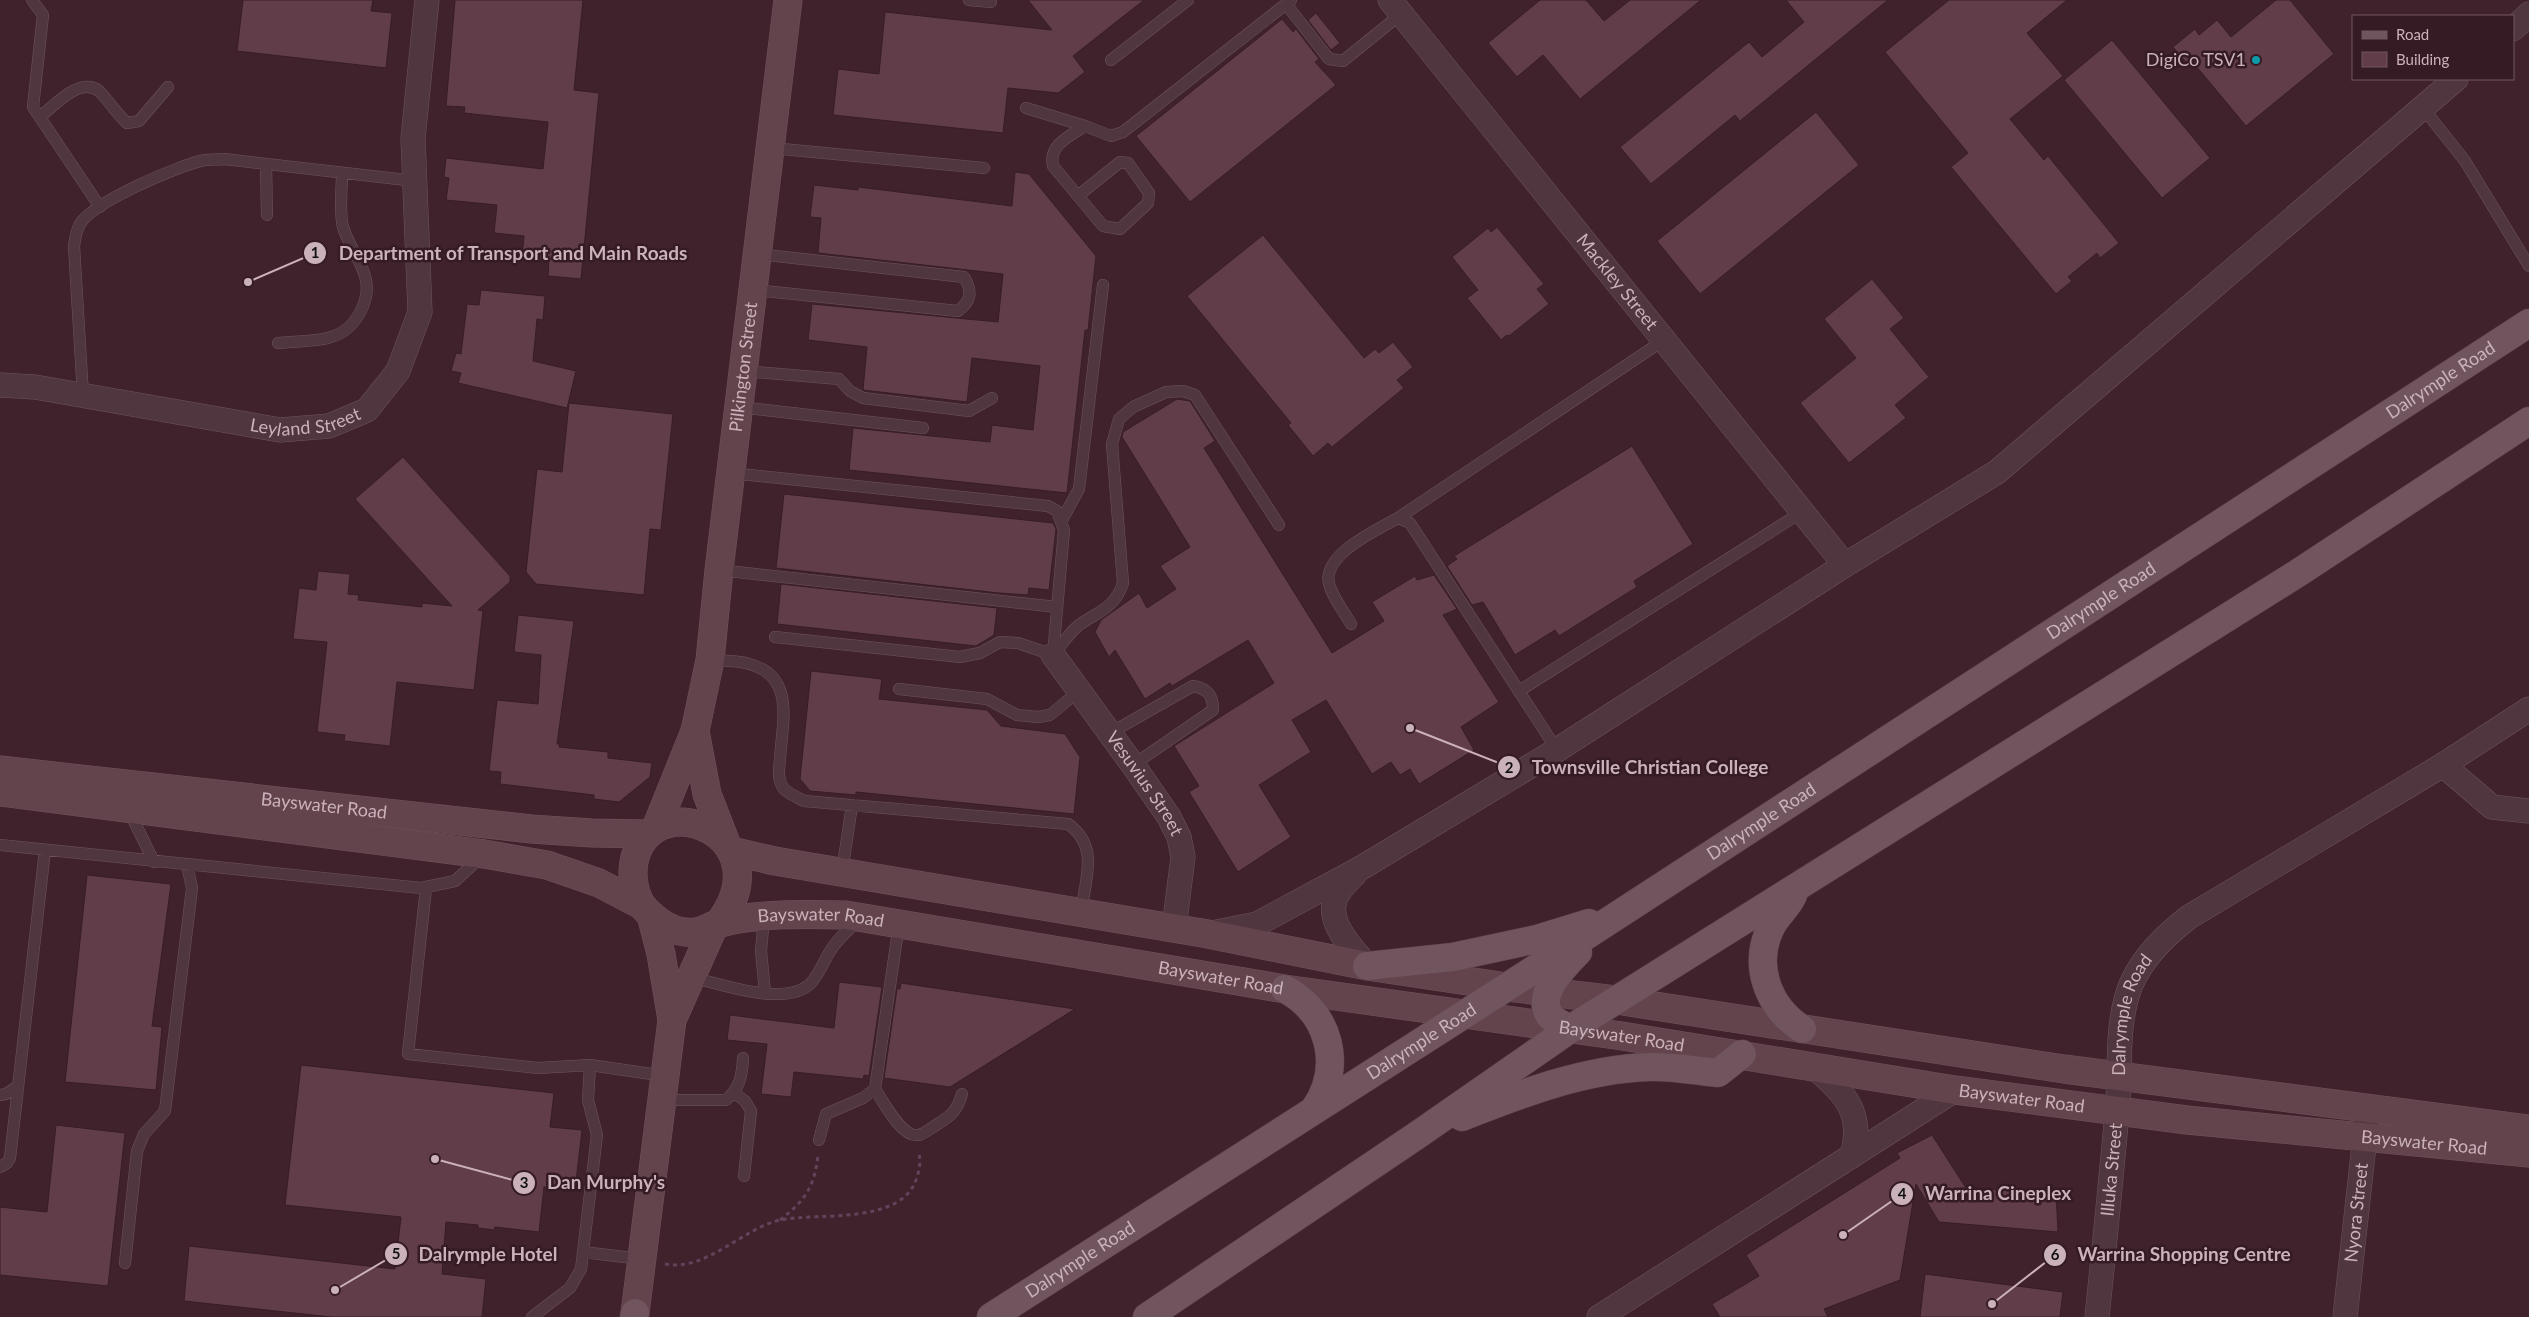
<svg xmlns="http://www.w3.org/2000/svg" width="2529" height="1317" font-family="Lato,sans-serif">
<rect width="100%" height="100%" fill="#40222c"/>
<!-- building -->
<path fill="#613d49" stroke="#371d26" d="M 243,0 L 373,0 L 371,11 L 392,13 L 386,68 L 237,51 Z
M 455,0 L 583,0 L 574,90 L 599,93 L 581,279 L 548,276 L 549,260 L 522,257 L 524,236 L 494,233 L 497,205 L 446,200 L 449,178 L 444,177 L 446,158 L 543,169 L 548,122 L 464,113 L 465,107 L 446,106 Z
M 1028,0 L 1144,0 L 1073,56 L 1085,72 L 1058,93 L 1008,88 L 1003,133 L 833,115 L 838,69 L 879,74 L 885,12 L 1052,30 Z
M 1540,0 L 1586,0 L 1604,21 L 1630,0 L 1701,0 L 1580,99 L 1543,55 L 1517,77 L 1488,43 Z
M 1786,0 L 1888,0 L 1740,121 L 1735,115 L 1651,184 L 1620,147 L 1749,42 L 1762,57 L 1804,22 Z
M 1949,0 L 2067,0 L 2027,33 L 2063,76 L 2010,119 L 2044,160 L 2048,156 L 2119,243 L 2100,258 L 2097,253 L 2068,277 L 2072,281 L 2056,294 L 1951,167 L 1968,153 L 1885,52 Z
M 2276,0 L 2290,0 L 2334,54 L 2246,126 L 2196,66 L 2192,69 L 2173,47 L 2195,29 L 2199,35 L 2217,20 L 2231,37 Z
M 1316,13 L 1340,43 L 1331,50 L 1308,20 Z
M 1282,19 L 1293,32 L 1296,29 L 1319,59 L 1315,62 L 1336,85 L 1190,202 L 1136,136 Z
M 2112,40 L 2210,158 L 2162,198 L 2064,80 Z
M 1816,112 L 1859,165 L 1700,294 L 1657,241 Z
M 1015,172 L 1029,174 L 1096,256 L 1088,330 L 1085,330 L 1067,493 L 849,470 L 853,428 L 990,442 L 992,425 L 1033,430 L 1040,366 L 972,358 L 967,402 L 863,390 L 867,347 L 808,340 L 812,304 L 998,322 L 1003,274 L 818,253 L 821,218 L 810,217 L 814,185 L 858,190 L 858,187 L 1012,206 Z
M 1497,227 L 1544,284 L 1537,289 L 1549,304 L 1509,336 L 1507,335 L 1501,340 L 1467,298 L 1478,290 L 1452,257 L 1488,228 L 1491,232 Z
M 1263,235 L 1364,358 L 1375,349 L 1379,353 L 1393,342 L 1413,367 L 1397,380 L 1404,388 L 1332,447 L 1328,443 L 1313,456 L 1288,425 L 1291,423 L 1187,296 Z
M 1872,279 L 1904,318 L 1890,329 L 1929,377 L 1895,405 L 1906,418 L 1849,463 L 1800,403 L 1856,358 L 1824,319 Z
M 481,290 L 545,296 L 543,320 L 537,319 L 533,361 L 576,371 L 567,408 L 458,383 L 461,373 L 451,371 L 456,353 L 461,354 L 467,304 L 479,305 Z
M 1177,399 L 1190,401 L 1215,441 L 1204,448 L 1332,653 L 1384,621 L 1372,602 L 1415,576 L 1417,580 L 1434,575 L 1457,609 L 1443,615 L 1499,702 L 1461,727 L 1474,750 L 1419,784 L 1410,769 L 1400,775 L 1391,762 L 1372,774 L 1326,700 L 1292,720 L 1311,752 L 1259,785 L 1291,837 L 1238,872 L 1189,792 L 1199,786 L 1174,746 L 1274,683 L 1248,640 L 1172,686 L 1170,683 L 1145,699 L 1115,650 L 1109,657 L 1095,632 L 1101,620 L 1139,593 L 1147,608 L 1176,589 L 1160,566 L 1190,547 L 1122,437 L 1123,432 Z
M 569,403 L 673,414 L 661,530 L 650,529 L 644,595 L 536,584 L 526,572 L 537,469 L 562,472 Z
M 1632,446 L 1693,544 L 1634,581 L 1637,587 L 1559,636 L 1555,630 L 1515,655 L 1483,602 L 1472,605 L 1447,566 L 1457,559 L 1454,556 Z
M 403,457 L 510,576 L 510,582 L 478,610 L 483,611 L 474,690 L 397,682 L 390,746 L 344,741 L 345,735 L 317,732 L 327,642 L 293,639 L 299,588 L 316,590 L 318,571 L 350,574 L 348,594 L 359,595 L 358,600 L 422,607 L 422,603 L 452,606 L 355,499 Z
M 784,494 L 1053,523 L 1056,529 L 1049,590 L 1029,588 L 1028,595 L 999,593 L 776,568 Z
M 781,584 L 997,608 L 994,635 L 976,646 L 777,624 Z
M 518,615 L 574,621 L 557,744 L 560,744 L 559,747 L 608,752 L 608,758 L 652,763 L 650,777 L 619,802 L 594,799 L 594,795 L 500,784 L 501,772 L 489,771 L 497,700 L 538,704 L 541,655 L 514,652 Z
M 811,671 L 882,679 L 879,699 L 987,710 L 1001,726 L 1065,734 L 1080,757 L 1074,814 L 856,792 L 856,795 L 810,791 L 800,779 Z
M 87,875 L 171,884 L 152,1026 L 162,1027 L 156,1090 L 65,1082 Z
M 839,982 L 882,987 L 869,1076 L 864,1075 L 863,1079 L 794,1072 L 791,1097 L 761,1094 L 767,1044 L 727,1040 L 730,1015 L 834,1028 Z
M 901,983 L 1075,1009 L 950,1087 L 884,1078 L 897,989 L 900,989 Z
M 301,1065 L 554,1093 L 550,1127 L 582,1130 L 575,1190 L 544,1187 L 539,1232 L 495,1227 L 494,1230 L 478,1228 L 478,1225 L 446,1222 L 442,1274 L 486,1279 L 482,1317 L 331,1317 L 184,1301 L 189,1246 L 395,1269 L 401,1217 L 285,1205 Z
M 56,1125 L 125,1133 L 108,1286 L 0,1275 L 0,1207 L 47,1212 Z
M 1932,1135 L 1966,1188 L 2056,1193 L 2058,1232 L 1939,1222 L 1916,1184 L 1900,1280 L 1824,1309 L 1828,1317 L 1720,1317 L 1712,1304 L 1759,1276 L 1746,1255 L 1900,1158 L 1897,1153 Z
M 1925,1274 L 2063,1292 L 2060,1317 L 1920,1317 Z"/>
<g fill="none" stroke-linecap="round" stroke-linejoin="round">
<defs>
<path id="lane" d="M 32,0 L 43,15 L 33,107 L 100,207
M 969,0 L 991,2
M 1286,4 L 1329,59 L 1343,61 L 1401,14
M 1111,60 L 1188,0
M 1026,108 L 1085,126
M 2423,108 L 2465,161 L 2529,266
M 40,117 C 54,106 80,76 99,91 C 109,101 117,114 127,123 L 139,121 L 168,87
M 771,148 L 984,168
M 266,164 L 267,215
M 1079,195 L 1120,162 L 1128,163 L 1149,193 L 1148,203 L 1120,229 L 1103,226 L 1053,166 C 1048,145 1070,136 1085,126 L 1111,136 L 1123,132 L 1291,0
M 754,290 L 958,311 C 971,301 973,292 964,277 L 758,254
M 278,343 C 295,341 315,342 331,337 C 356,330 372,299 365,276 C 360,259 348,244 343,227 C 339,210 342,191 342,173
M 743,371 L 839,379 L 850,391 L 863,398 L 969,411 L 992,398
M 83,395 L 74,246 C 75,239 76,231 80,224 C 93,202 179,165 205,160 C 211,159 218,160 224,159 L 415,181
M 739,407 L 923,428
M 731,473 L 1048,506 L 1057,511 L 1064,530 L 1053,655
M 1398,518 L 1664,340
M 1062,520 L 1079,489 L 1103,285
M 719,570 L 1057,607
M 1351,624 C 1344,612 1334,599 1330,587 C 1318,556 1377,530 1398,518 L 1410,523 L 1557,750
M 775,637 L 960,657 L 980,653 L 1000,642 L 1018,643 L 1053,655
M 1053,655 C 1061,646 1069,633 1079,625 C 1099,611 1115,608 1123,583 L 1112,444 L 1119,419 L 1133,407 L 1166,392 L 1183,391 L 1195,395 L 1279,525
M 710,660 C 723,661 737,660 749,664 C 796,676 782,723 780,759 C 779,769 777,780 784,789 C 789,794 797,797 804,801 L 1068,824 C 1100,846 1085,880 1081,913
M 899,689 L 987,699 L 1017,715 L 1038,717 L 1050,715 L 1079,691
M 1519,691 L 1802,512
M 1110,733 L 1193,686 C 1208,689 1213,695 1213,710 L 1133,765
M 128,809 L 154,862
M 0,845 L 421,888 L 455,881 L 481,857
M 842,872 L 852,805
M 426,888 L 408,1054 L 538,1068 L 590,1065 L 665,1076
M 764,918 L 761,951 L 765,992
M 691,977 C 721,984 786,1008 811,983 C 819,974 823,963 829,953 C 836,940 849,929 860,919
M 875,1089 C 883,1101 902,1139 919,1135 C 924,1134 931,1128 936,1125 C 951,1116 957,1111 962,1094
M 734,1093 L 745,1101 L 751,1111 L 744,1176
M 0,1095 L 6,1094 L 18,1086
M 663,1100 L 726,1100 C 740,1088 742,1076 743,1058
M 819,1140 L 826,1114 L 863,1098 L 875,1089 L 899,924
M 0,1167 L 7,1163 L 10,1158 L 45,850
M 583,1252 L 641,1259
M 125,1263 L 137,1151 L 144,1134 L 165,1111 L 192,888 L 187,865
M 532,1317 L 570,1288 L 581,1269 L 597,1135 L 588,1100 L 590,1065"/>
<g id="street">
<path id="s1" d="M 1390,0 L 1845,565"/>
<path d="M 2513,29 L 2529,14"/>
<path id="s2" d="M 0,385 L 35,387 L 280,430 L 329,426 L 367,410 L 398,371 L 420,312 L 413,138 L 427,0"/>
<path id="s3" d="M 1053,655 L 1133,765 L 1169,817 L 1179,837 L 1183,857 L 1174,928"/>
<path d="M 2443,765 L 2492,807 L 2529,811"/>
<path d="M 1354,875 C 1347,882 1338,890 1335,900 C 1327,924 1354,950 1367,966"/>
<path d="M 1212,933 L 1257,924 L 1361,868 L 1557,750 L 1845,565 L 1997,472 L 2456,79"/>
<path d="M 1816,1069 C 1846,1094 1864,1114 1852,1156"/>
<path d="M 1599,1317 L 1955,1090"/>
<path id="s4" d="M 2097,1317 C 2104,1249 2111,1181 2117,1113 C 2121,1075 2116,1034 2127,996 C 2136,964 2163,937 2189,917 L 2443,765 L 2529,709"/>
<path id="s5" d="M 2345,1317 L 2368,1109"/>
</g>
<g id="secondary">
<path d="M 695,731 L 707,794 L 726,843"/>
<path id="s6" d="M 0,770 L 531,829 L 592,833 L 648,834"/>
<path d="M 0,792 L 484,854 L 547,865 L 599,883 L 641,905"/>
<path id="s7" d="M 656,828 L 695,731 L 710,660 L 719,570 L 788,0"/>
<path d="M 731,851 L 775,861 L 1208,934 L 1367,966 L 1507,987 L 1616,1000 L 2064,1069 L 2529,1129"/>
<path d="M 651,915 L 661,954 L 672,1020"/>
<path id="s8" d="M 719,923 C 784,837 657,783 635,857 C 631,872 633,891 641,904 C 650,917 670,931 685,932 C 703,934 708,926 721,923 C 758,913 808,914 846,915 L 1285,989 L 1622,1036 L 1955,1090 L 2187,1120 L 2529,1153"/>
<path d="M 635,1313 L 672,1020 L 713,928"/>
</g>
<g id="primary">
<path d="M 1793,895 C 1788,907 1777,915 1771,927 C 1752,965 1768,1007 1802,1029"/>
<path d="M 1367,966 L 1453,957 L 1537,939 L 1589,923"/>
<path d="M 1285,989 C 1330,1013 1344,1067 1314,1110"/>
<path d="M 1570,1029 C 1565,1026 1558,1023 1553,1019 C 1531,999 1564,966 1578,952"/>
<path d="M 1462,1117 C 1523,1093 1584,1069 1650,1067 C 1672,1066 1696,1071 1718,1073 L 1742,1054"/>
<path d="M 634,1317 L 635,1313"/>
<path id="s9" d="M 991,1317 L 1507,987 L 2529,323"/>
<path d="M 1147,1317 L 1416,1136 L 1570,1029 L 2298,573 L 2529,421"/>
</g>
</defs>
<!-- lane casing -->
<use href="#lane" stroke="#6e545d" stroke-width="12"/>
<!-- street casing -->
<use href="#street" stroke="#6e545d" stroke-width="25"/>
<!-- secondary casing -->
<use href="#secondary" stroke="#6e545d" stroke-width="29"/>
<!-- primary casing -->
<use href="#primary" stroke="#593f48" stroke-width="29"/>
<!-- path -->
<path stroke="#60445b" stroke-width="3" stroke-dasharray="4 4" stroke-linecap="butt" d="M 780,1220 C 805,1201 815,1186 818,1154
M 665,1264 C 706,1272 743,1228 780,1220 C 818,1212 903,1226 917,1177 C 920,1168 921,1159 918,1151"/>
<!-- lane -->
<use href="#lane" stroke="#50363f" stroke-width="11"/>
<!-- street -->
<use href="#street" stroke="#50363f" stroke-width="24"/>
<!-- secondary -->
<use href="#secondary" stroke="#63444d" stroke-width="28"/>
<!-- primary -->
<use href="#primary" stroke="#70545e" stroke-width="28"/>
</g>
<!-- markers -->
<circle fill="#0f9aa8" stroke="#351b24" stroke-width="2" cx="2256" cy="60" r="5"/>
<g text-anchor="middle" stroke-width="5" stroke-linejoin="round" paint-order="stroke">
<!-- poi labels -->
<g font-size="18" fill="#cbb2ba" stroke="#351b24" text-anchor="end">
<text x="2246" y="66">DigiCo TSV1</text>
</g>
<!-- street labels -->
<g font-size="18" fill="#cbb2ba" stroke="#351b24">
<text dy="6" stroke="none"><textPath href="#s1" startOffset="362">Mackley Street</textPath></text>
<text dy="6" stroke="none"><textPath href="#s7" startOffset="472">Pilkington Street</textPath></text>
<text dy="6" stroke="none"><textPath href="#s9" startOffset="1726">Dalrymple Road</textPath></text>
<text dy="6" stroke="none"><textPath href="#s2" startOffset="310">Leyland Street</textPath></text>
<text dy="6" stroke="none"><textPath href="#s9" startOffset="1321">Dalrymple Road</textPath></text>
<text dy="6" stroke="none"><textPath href="#s3" startOffset="158">Vesuvius Street</textPath></text>
<text dy="6" stroke="none"><textPath href="#s6" startOffset="326">Bayswater Road</textPath></text>
<text dy="6" stroke="none"><textPath href="#s9" startOffset="916">Dalrymple Road</textPath></text>
<text dy="6" stroke="none"><textPath href="#s8" startOffset="440">Bayswater Road</textPath></text>
<text dy="6" stroke="none"><textPath href="#s8" startOffset="845">Bayswater Road</textPath></text>
<text dy="6" stroke="none"><textPath href="#s4" startOffset="305">Dalrymple Road</textPath></text>
<text dy="6" stroke="none"><textPath href="#s8" startOffset="1250">Bayswater Road</textPath></text>
<text dy="6" stroke="none"><textPath href="#s9" startOffset="511">Dalrymple Road</textPath></text>
<text dy="6" stroke="none"><textPath href="#s8" startOffset="1655">Bayswater Road</textPath></text>
<text dy="6" stroke="none"><textPath href="#s8" startOffset="2060">Bayswater Road</textPath></text>
<text dy="6" stroke="none"><textPath href="#s4" startOffset="148">Illuka Street</textPath></text>
<text dy="6" stroke="none"><textPath href="#s5" startOffset="105">Nyora Street</textPath></text>
<text dy="6" stroke="none"><textPath href="#s9" startOffset="106">Dalrymple Road</textPath></text>
</g>
</g>
<!-- callouts -->
<path fill="none" stroke="#cbb2ba" stroke-width="2" d="M248 282L315 253M1410 728L1509 767M435 1159L524 1183M1843 1235L1902 1194M335 1290L396 1254M1992 1304L2055 1255"/>
<g fill="#cbb2ba" stroke="#351b24" stroke-width="2">
<circle cx="248" cy="282" r="5"/>
<circle cx="1410" cy="728" r="5"/>
<circle cx="435" cy="1159" r="5"/>
<circle cx="1843" cy="1235" r="5"/>
<circle cx="335" cy="1290" r="5"/>
<circle cx="1992" cy="1304" r="5"/>
<circle cx="315" cy="253" r="12"/>
<circle cx="1509" cy="767" r="12"/>
<circle cx="524" cy="1183" r="12"/>
<circle cx="1902" cy="1194" r="12"/>
<circle cx="396" cy="1254" r="12"/>
<circle cx="2055" cy="1255" r="12"/>
</g>
<g font-size="15" text-anchor="middle" font-weight="bold" fill="#111">
<text x="315" y="258">1</text>
<text x="1509" y="773">2</text>
<text x="524" y="1188">3</text>
<text x="1902" y="1199">4</text>
<text x="396" y="1259">5</text>
<text x="2055" y="1260">6</text>
</g>
<g font-size="19" text-anchor="middle" font-weight="bold" fill="#cbb2ba" stroke="#351b24" stroke-width="5" stroke-linejoin="round" paint-order="stroke">
<text x="513" y="260">Department of Transport and Main Roads</text>
<text x="1650" y="774">Townsville Christian College</text>
<text x="606" y="1189">Dan Murphy's</text>
<text x="1998" y="1200">Warrina Cineplex</text>
<text x="488" y="1261">Dalrymple Hotel</text>
<text x="2184" y="1261">Warrina Shopping Centre</text>
</g>
<!-- legend -->
<rect x="2352" y="15" width="162" height="65" fill="#351b24" stroke="#715760"/>
<rect x="2362" y="31" width="25" height="8" fill="#70545e" stroke="#715760"/>
<text x="2396" y="40" font-size="15" fill="#cbb2ba">Road</text>
<rect x="2362" y="52" width="25" height="15" fill="#613d49" stroke="#715760"/>
<text x="2396" y="65" font-size="15" fill="#cbb2ba">Building</text>
</svg>
